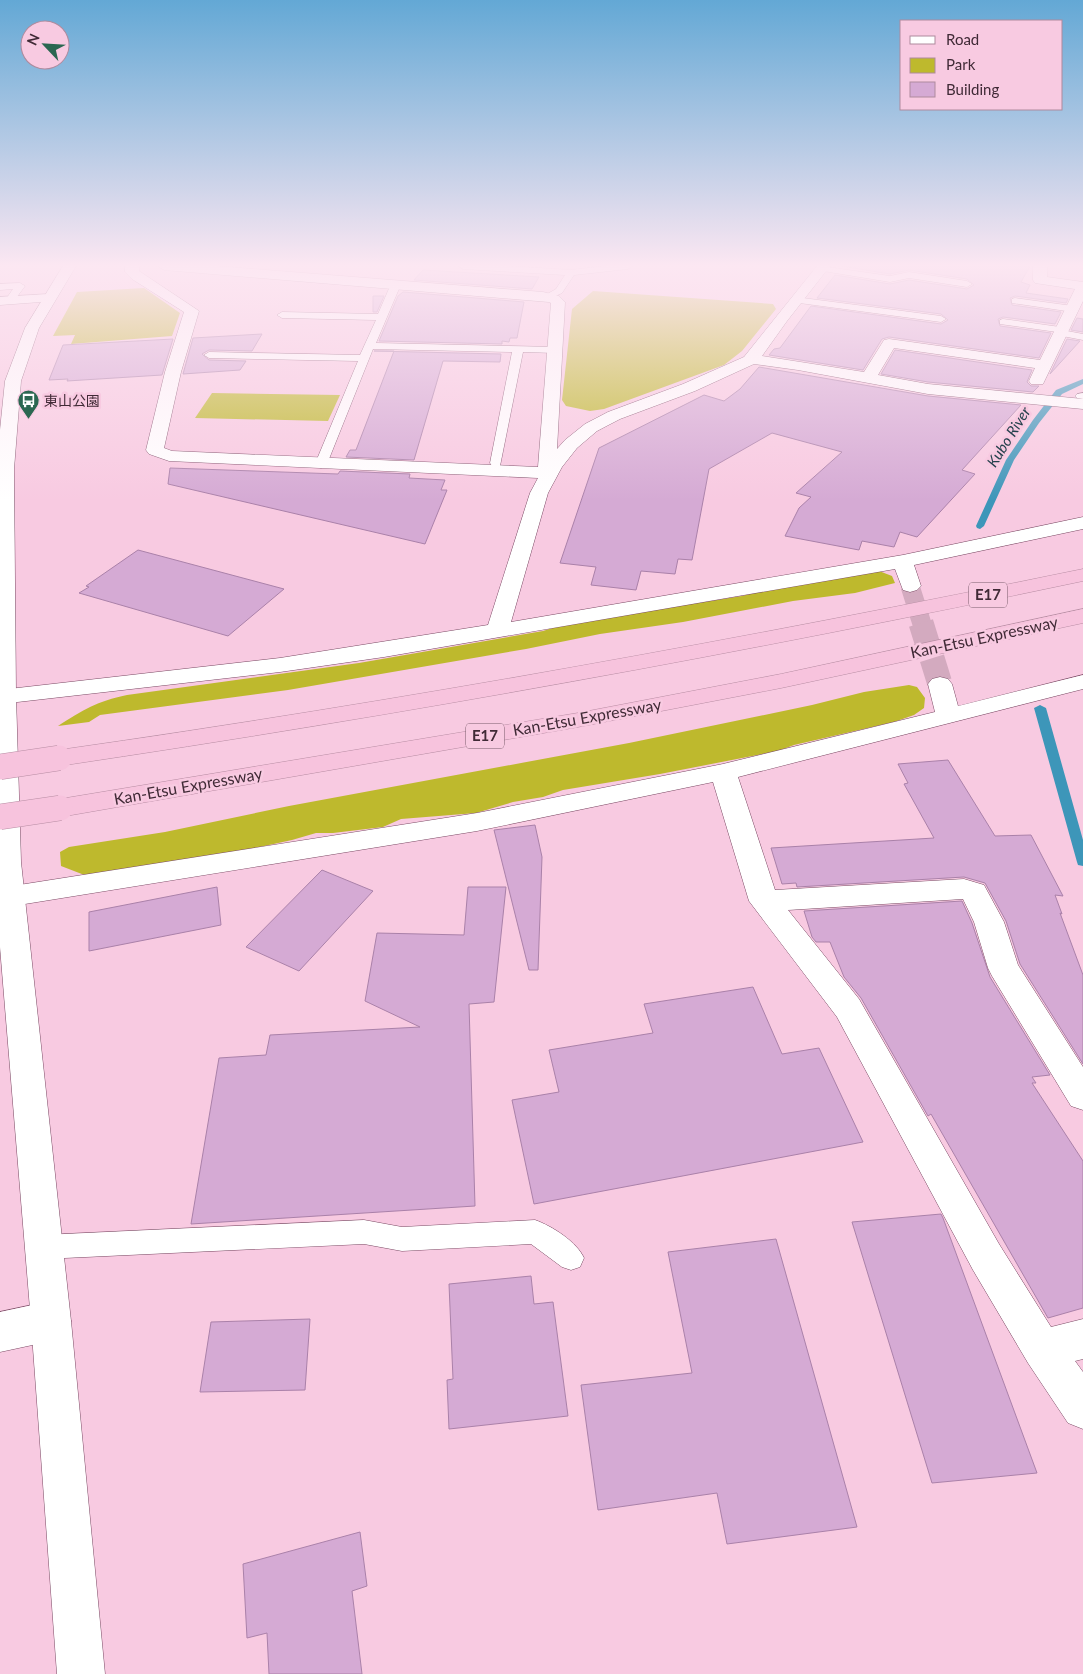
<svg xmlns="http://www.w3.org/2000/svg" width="1083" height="1674" font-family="Lato,'Noto Sans JP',sans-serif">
<rect width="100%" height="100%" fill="#f8cae1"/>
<!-- green -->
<path fill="#beb92d" d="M 144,288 L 180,313 L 172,336 L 71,344 L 75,335 L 53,336 L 77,292 Z
M 593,291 L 773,304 L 776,309 L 742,351 L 724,365 L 604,409 L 590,411 L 566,406 L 562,400 L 572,309 Z
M 212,393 L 340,395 L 328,421 L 195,418 Z
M 879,571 L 892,576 L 895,583 L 855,593 L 793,601 L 683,622 L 600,634 L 526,649 L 288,690 L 100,715 L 89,722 L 58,726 C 83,710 97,701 127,695 L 359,663 L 543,631 L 568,623 L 742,596 L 780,586 Z
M 909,685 L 917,687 L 925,698 L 924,708 L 914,715 L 894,722 L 794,745 L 778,751 L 660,774 L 563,790 L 543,797 L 513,802 L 476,813 L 401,819 L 383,827 L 333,833 L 316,833 L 292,840 L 223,855 L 87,876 L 61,866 L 60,852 L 69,847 L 165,832 L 289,806 L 629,743 L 812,705 L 864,692 Z"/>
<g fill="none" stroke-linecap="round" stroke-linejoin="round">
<!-- stream -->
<path fill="#3d96b9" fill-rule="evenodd" d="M 1083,379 L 1083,384 L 1062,394 L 1039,423 L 1014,460 L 984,526 L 980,529 L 977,528 L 976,526 L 1006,460 L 1033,420 L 1056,390 Z
M 1040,705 L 1046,708 L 1083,840 L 1083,866 L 1078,865 L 1077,862 L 1034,708 Z"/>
</g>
<!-- building -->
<path fill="#d5aad4" stroke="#aa81a9" d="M 841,266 L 1030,266 L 1021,282 L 1030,285 L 1026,293 L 1068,299 L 1066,303 L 1015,296 L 1010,298 L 1012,305 L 1061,312 L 1055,324 L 1003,317 L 998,319 L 1000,326 L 1051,333 L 1039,358 L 889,337 L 882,339 L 863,370 L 769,355 L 774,349 L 780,348 L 811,306 L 941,324 L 948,320 L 941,314 L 817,298 L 835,275 L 890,284 L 909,280 L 967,289 L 974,285 L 967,279 L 909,270 L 890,274 Z
M 423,270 L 539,277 L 532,289 L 414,280 Z
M 403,292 L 524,302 L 517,338 L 510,338 L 509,342 L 502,341 L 502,344 L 379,341 L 398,296 Z
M 373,296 L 384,296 L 377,312 L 373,312 Z
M 1077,318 L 1083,319 L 1083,332 L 1071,330 Z
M 262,334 L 252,351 L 209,350 L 202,354 L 209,360 L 246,361 L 240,370 L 183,374 L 193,338 Z
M 173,339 L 162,375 L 67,381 L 68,379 L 49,380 L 63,345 Z
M 1067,339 L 1080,341 L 1050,374 Z
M 895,350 L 1032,370 L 1027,382 L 1031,386 L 1039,386 L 1033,392 L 928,382 L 881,374 Z
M 374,351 L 501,354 L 500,362 L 443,361 L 414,460 L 346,457 L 350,450 L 356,450 L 394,351 Z
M 759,367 L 928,396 L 1021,405 L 962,470 L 975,474 L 917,537 L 900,532 L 894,547 L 862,541 L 859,550 L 785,536 L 799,508 L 811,497 L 796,493 L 842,452 L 772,433 L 709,469 L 692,560 L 678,559 L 675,574 L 641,571 L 636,590 L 591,585 L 596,567 L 560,563 L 599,448 L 704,395 L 724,401 L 740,389 Z
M 170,468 L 338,474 L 340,471 L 410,474 L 409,478 L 445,480 L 441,490 L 447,490 L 425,544 L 168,484 Z
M 138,550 L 284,589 L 228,636 L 79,593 L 89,587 L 86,586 Z
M 948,760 L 995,836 L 1031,835 L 1063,896 L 1055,895 L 1062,914 L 1060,913 L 1083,975 L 1083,1064 L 1020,964 L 1006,921 L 985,883 L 964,877 L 797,887 L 796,883 L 782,884 L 771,848 L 934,838 L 904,784 L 908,783 L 898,764 Z
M 535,825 L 542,857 L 538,970 L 529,970 L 494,830 Z
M 322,870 L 373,891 L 299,971 L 246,947 Z
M 217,887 L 221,925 L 89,951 L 89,912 Z
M 468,887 L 506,887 L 494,1002 L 469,1004 L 475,1206 L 191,1224 L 219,1058 L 266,1055 L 270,1035 L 420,1027 L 365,1001 L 377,933 L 464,935 Z
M 962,901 L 972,923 L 990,977 L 1050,1075 L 1032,1077 L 1036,1083 L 1032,1083 L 1083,1161 L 1083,1308 L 1048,1318 L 931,1114 L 928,1116 L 861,998 L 844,977 L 830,942 L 816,942 L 812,937 L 804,911 Z
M 753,987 L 782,1054 L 819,1048 L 863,1142 L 534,1204 L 512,1100 L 559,1092 L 549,1050 L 653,1033 L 644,1004 Z
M 941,1214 L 943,1218 L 1037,1473 L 932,1483 L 852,1222 Z
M 776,1239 L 857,1527 L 727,1544 L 717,1493 L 598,1510 L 581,1385 L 692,1373 L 668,1252 Z
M 531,1276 L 534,1304 L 553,1302 L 568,1416 L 449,1429 L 447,1380 L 453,1379 L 449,1284 Z
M 310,1319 L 305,1390 L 200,1392 L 211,1322 Z
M 360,1532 L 367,1586 L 352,1591 L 362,1674 L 269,1674 L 267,1633 L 247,1638 L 243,1564 Z"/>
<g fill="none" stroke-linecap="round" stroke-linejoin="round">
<!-- minor-tunnel-far1 -->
<path stroke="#d3aabf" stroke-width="19" stroke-dasharray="19 9" stroke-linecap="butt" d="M 910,586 L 922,624"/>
<!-- minor-tunnel -->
<path stroke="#d3aabf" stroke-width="25" stroke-dasharray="25 12" stroke-linecap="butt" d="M 921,623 L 940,684"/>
<defs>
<path id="service" d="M 459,266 L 507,266 L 571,270 L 605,266 L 632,266 L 628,269 L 574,275 L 562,293 L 547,300 L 542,297 L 556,289 L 565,275 L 463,269 Z
M 820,266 L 890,276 L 909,272 L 967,281 L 972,284 L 967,287 L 909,278 L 890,282 L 823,271 L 820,270 Z
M 396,281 L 401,284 L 376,343 L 556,347 L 561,350 L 556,353 L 523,352 L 500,466 L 492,466 L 490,463 L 512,352 L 373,349 L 327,464 L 321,468 L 315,464 L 358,361 L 209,358 L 204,355 L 209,352 L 360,355 L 376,320 L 282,318 L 277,315 L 282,312 L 378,314 L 391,284 Z
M 20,283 L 25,286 L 14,301 L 8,301 L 6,299 L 13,289 L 0,290 L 0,284 Z
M 795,297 L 941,316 L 946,319 L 941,322 L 792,302 L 792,298 Z
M 1015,298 L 1073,306 L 1078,309 L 1073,312 L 1012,303 L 1012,299 Z
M 1003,319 L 1067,328 L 1067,331 L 1083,334 L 1083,340 L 1057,335 L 1057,332 L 1000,324 L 1000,320 Z
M 1083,393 L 1083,399 L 1077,398 L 1075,396 L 1077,394 Z
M 364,1220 L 402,1227 L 535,1220 C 552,1226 577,1242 584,1258 L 580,1267 L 571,1270 L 562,1267 L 531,1244 L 402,1251 L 364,1244 L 43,1259 L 34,1256 L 30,1247 L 34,1238 L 43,1235 Z"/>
<path id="minor" d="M 125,266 L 139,266 L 139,271 L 199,311 L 181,372 L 164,448 L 172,451 L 538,467 L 551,303 L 549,302 L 164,270 L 158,266 L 216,266 L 543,292 L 559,296 L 565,302 L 557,449 L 565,440 L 585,424 L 608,412 L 683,384 L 744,357 L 817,266 L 830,266 L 787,321 L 762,356 L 864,372 L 884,340 L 889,339 L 1040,360 L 1075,289 L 1035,283 L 1033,280 L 1033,266 L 1047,266 L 1047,277 L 1083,282 L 1083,301 L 1043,384 L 1031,384 L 1029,381 L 1035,368 L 894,348 L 878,375 L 928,384 L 1083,399 L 1083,409 L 928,394 L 798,370 L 754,364 L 695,391 L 620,419 L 597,431 L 577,448 L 562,467 L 548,493 L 511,622 L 903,555 L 1083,517 L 1083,529 L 914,565 L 921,586 L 917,590 L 910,592 L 903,590 L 895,569 L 384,657 L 280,672 L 0,704 L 0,690 L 280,658 L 488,625 L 530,493 L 538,478 L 169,461 L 149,454 L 146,450 L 165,372 L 184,312 L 132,279 L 125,272 Z
M 49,294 L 56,298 L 54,301 L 0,305 L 0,297 Z
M 1083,675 L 1083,689 L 738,777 L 775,890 L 964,879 L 984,885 L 1004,922 L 1018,965 L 1083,1067 L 1083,1110 L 1071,1106 L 992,976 L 988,968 L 974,922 L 963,899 L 788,910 L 859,999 L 999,1244 L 1051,1327 L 1083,1319 L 1083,1359 L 1075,1361 L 1083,1372 L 1083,1429 L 1068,1423 L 1028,1363 L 973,1270 L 837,1017 L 749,901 L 713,782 L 477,831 L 0,908 L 0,888 L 477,813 L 723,764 L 935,712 L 928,684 L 932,679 L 940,677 L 948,679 L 952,684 L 958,706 Z
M 51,1301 L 65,1307 L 71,1321 L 65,1335 L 51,1341 L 0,1352 L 0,1312 Z"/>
<path id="tertiary" d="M 63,266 L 76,266 L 39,328 L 21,381 L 14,469 L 16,696 L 21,862 L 71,1321 L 105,1674 L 57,1674 L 31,1321 L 0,947 L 0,430 L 5,381 L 25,328 Z"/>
<path id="motorway" d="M 1083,569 L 1083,581 C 743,653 402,715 59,766 L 50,764 L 46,758 L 50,752 L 59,750 C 402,701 743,639 1083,569 Z
M 1083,609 L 1083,623 L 781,688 L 578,727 L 60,817 L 51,814 L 47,808 L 51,802 L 60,799 L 578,713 L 781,674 Z"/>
</defs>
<!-- service casing -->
<use href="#service" stroke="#7a4a64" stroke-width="1"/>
<!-- minor casing -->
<use href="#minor" stroke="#7a4a64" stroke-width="1"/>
<!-- tertiary casing -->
<use href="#tertiary" stroke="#7a4a64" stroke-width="1"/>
<!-- motorway casing -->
<use href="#motorway" stroke="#b78da3" stroke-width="1"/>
<!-- service -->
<use href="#service" fill="#fff" fill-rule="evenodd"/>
<!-- minor -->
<use href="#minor" fill="#fff" fill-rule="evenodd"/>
<!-- tertiary -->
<use href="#tertiary" fill="#fff" fill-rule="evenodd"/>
<!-- motorway -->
<use href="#motorway" fill="#f7c3dd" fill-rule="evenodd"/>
<defs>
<path id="motorway-bridge" d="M 0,767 L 59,758
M 0,817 L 60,808"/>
</defs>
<!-- motorway-bridge casing -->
<use href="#motorway-bridge" stroke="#b78da3" stroke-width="26" stroke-linecap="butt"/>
<!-- motorway-bridge -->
<use href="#motorway-bridge" stroke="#f7c3dd" stroke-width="25"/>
</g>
<!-- sky -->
<linearGradient id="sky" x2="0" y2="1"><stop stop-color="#63a8d5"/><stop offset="0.53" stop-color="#fce7f2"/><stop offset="1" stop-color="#fce7f2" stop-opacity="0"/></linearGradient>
<rect width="1083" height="501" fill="url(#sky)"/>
<!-- icons -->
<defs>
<symbol id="bus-pin" viewBox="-11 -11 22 30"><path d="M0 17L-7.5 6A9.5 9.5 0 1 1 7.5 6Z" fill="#2b6751" stroke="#f8cae1"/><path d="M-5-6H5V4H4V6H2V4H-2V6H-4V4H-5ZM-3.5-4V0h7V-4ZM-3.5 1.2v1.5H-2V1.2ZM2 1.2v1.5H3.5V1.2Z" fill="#fff"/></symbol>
</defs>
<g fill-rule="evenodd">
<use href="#bus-pin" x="16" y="388" width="25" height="34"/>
</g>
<g text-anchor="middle" stroke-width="5" stroke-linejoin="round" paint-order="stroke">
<!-- far-poi labels -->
<g font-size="14" fill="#402a36" stroke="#f8cae1" text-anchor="start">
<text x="44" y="406">東山公園</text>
</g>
<!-- far-water labels -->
<g font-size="15" font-style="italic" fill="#26414d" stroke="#f8cae1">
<text transform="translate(1009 437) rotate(-58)" y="5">Kubo River</text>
</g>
<!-- shield labels -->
<g fill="#f8cae1" stroke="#775a69" stroke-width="1">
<rect x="969" y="582.5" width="38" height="25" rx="4"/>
<rect x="466" y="723.5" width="38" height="25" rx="4"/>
</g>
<g font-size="15" font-weight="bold" fill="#402a36">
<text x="988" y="600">E17</text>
<text x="485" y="741">E17</text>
</g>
<!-- street labels -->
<g font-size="16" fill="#402a36" stroke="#f8cae1">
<text transform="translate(984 637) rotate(-12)" y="6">Kan-Etsu Expressway</text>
<text transform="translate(587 717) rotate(-10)" y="6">Kan-Etsu Expressway</text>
<text transform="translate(188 786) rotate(-10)" y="6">Kan-Etsu Expressway</text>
</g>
</g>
<!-- legend -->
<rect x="900" y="20" width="162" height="90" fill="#f8cae1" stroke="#ae8a9d"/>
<rect x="910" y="36" width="25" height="8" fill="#ffffff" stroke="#ae8a9d"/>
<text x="946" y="45" font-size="15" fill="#402a36">Road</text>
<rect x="910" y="58" width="25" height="15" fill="#beb92d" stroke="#ae8a9d"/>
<text x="946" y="70" font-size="15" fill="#402a36">Park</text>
<rect x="910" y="82" width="25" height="15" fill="#d5aad4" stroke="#ae8a9d"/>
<text x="946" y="95" font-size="15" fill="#402a36">Building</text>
<!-- north arrow -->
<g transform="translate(45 45) rotate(295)"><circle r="24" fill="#f8cae1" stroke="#ae8a9d"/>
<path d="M0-4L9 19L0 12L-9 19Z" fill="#2b6751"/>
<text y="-8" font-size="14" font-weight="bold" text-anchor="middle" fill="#402a36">N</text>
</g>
</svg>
